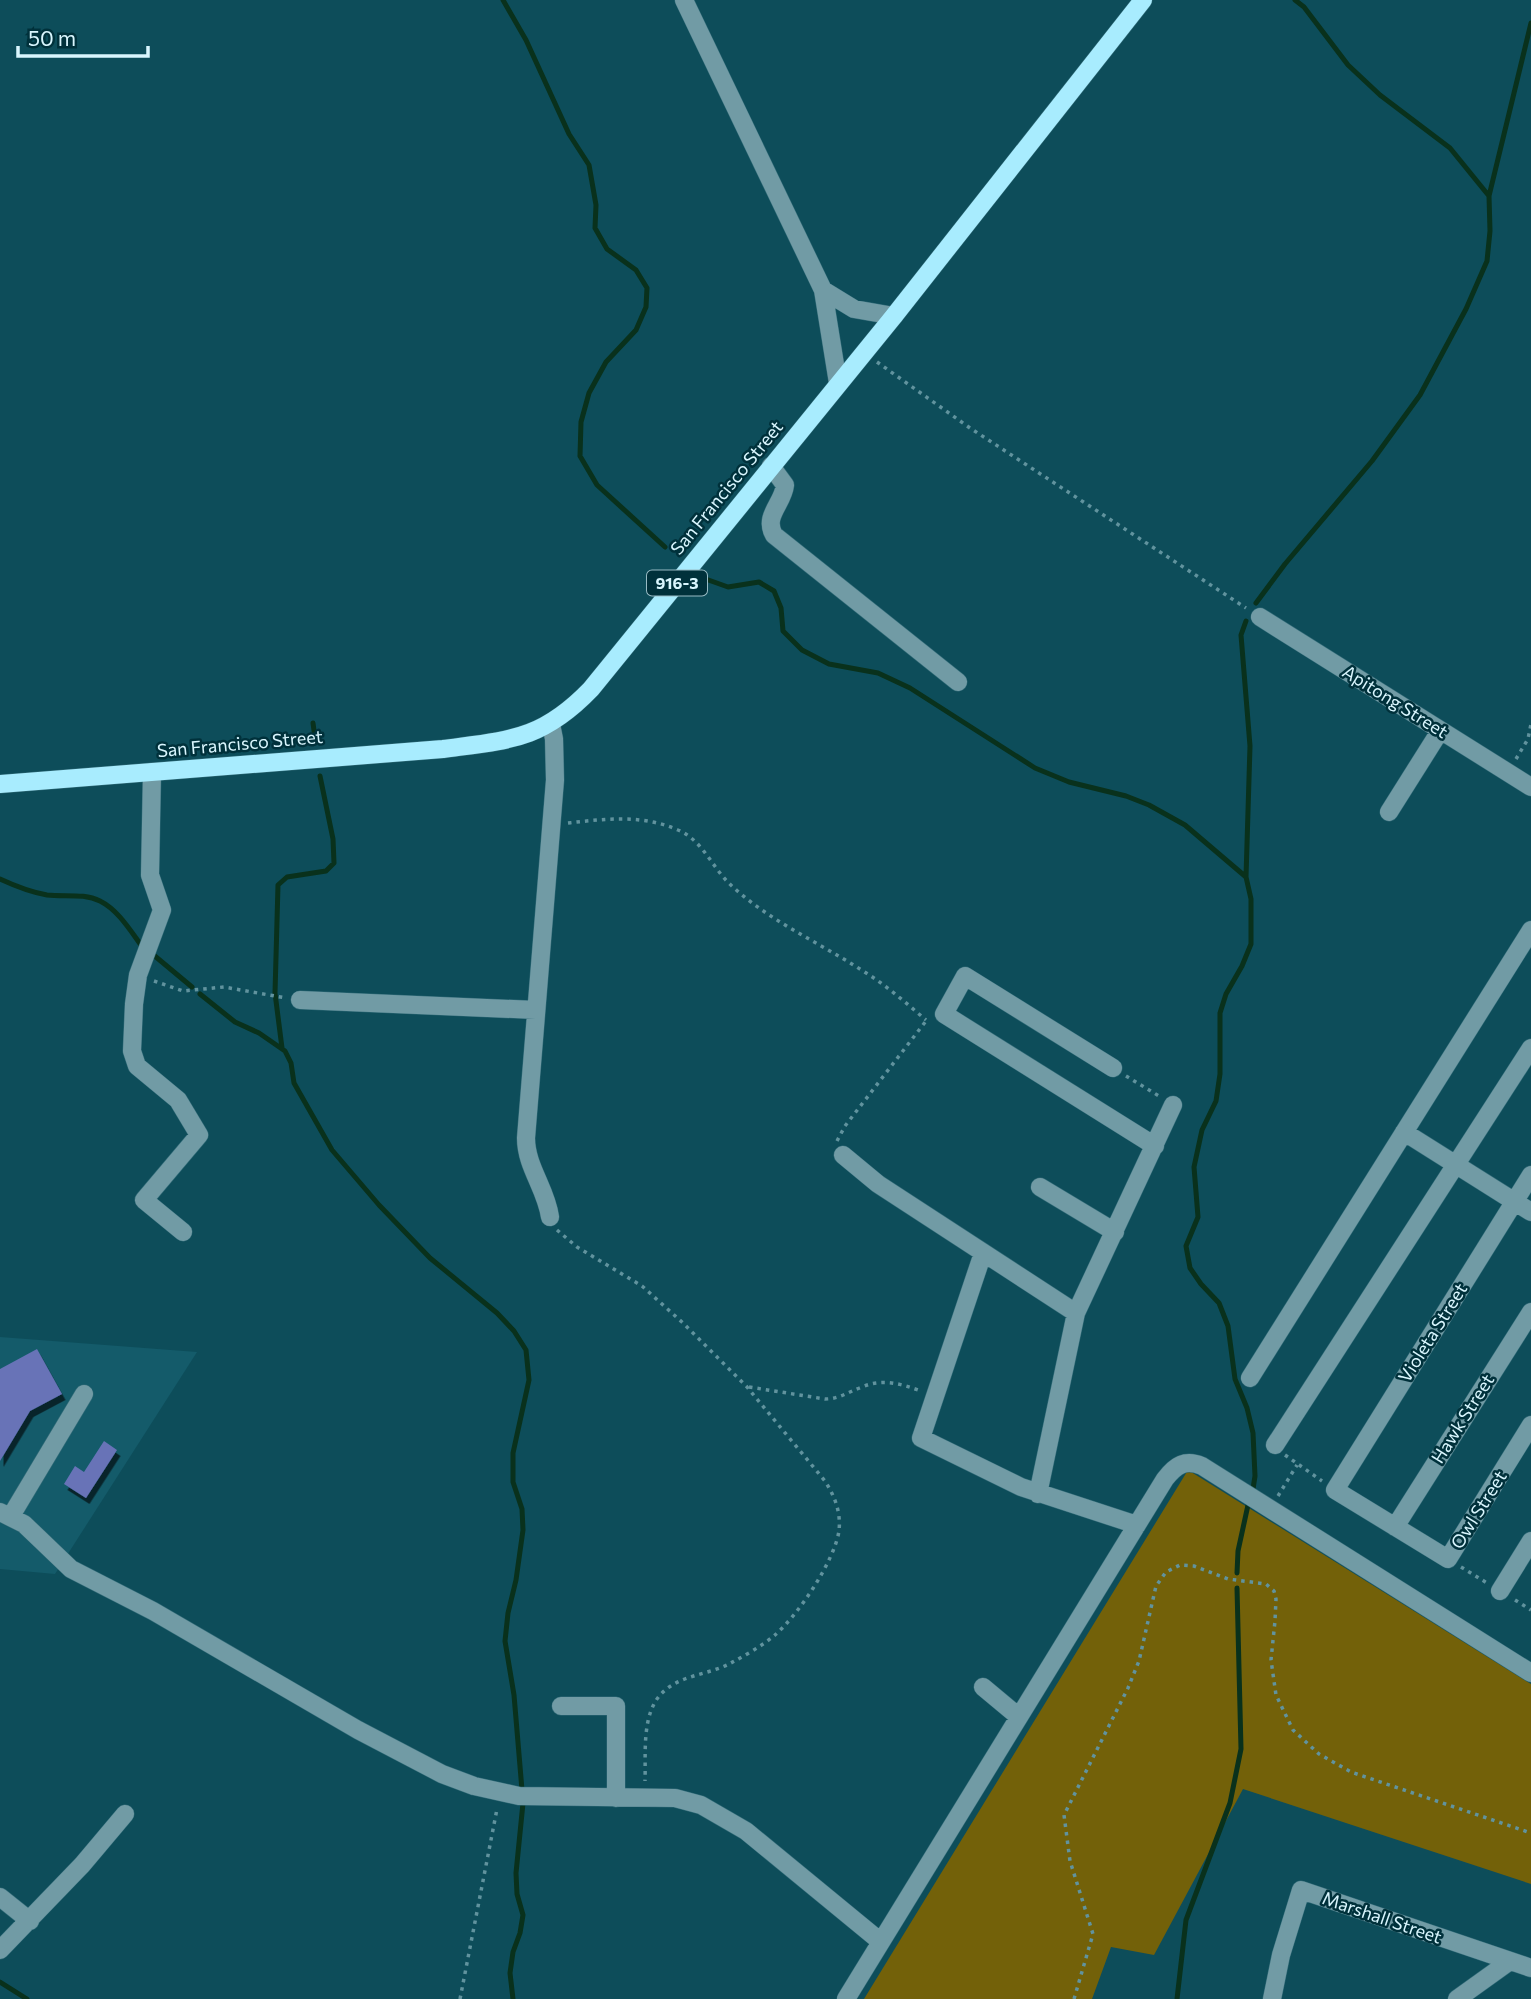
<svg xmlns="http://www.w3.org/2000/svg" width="1531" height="1999" font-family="Commissioner,sans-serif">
<defs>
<filter id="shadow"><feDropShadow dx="3.5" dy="6" stdDeviation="0" flood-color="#0009"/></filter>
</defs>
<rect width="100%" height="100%" fill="#0d4d5a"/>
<!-- built -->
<path fill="#145b6a" d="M 0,1337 L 197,1352 L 55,1574 L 0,1569 Z"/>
<!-- green -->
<path fill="#736109" d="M 1188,1470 L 1531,1684 L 1531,1884 L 1243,1789 L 1154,1955 L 1111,1947 L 1092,1999 L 864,1999 Z"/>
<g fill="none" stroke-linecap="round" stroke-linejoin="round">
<!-- stream -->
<path stroke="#09311c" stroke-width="5" d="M 503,0 L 526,40 L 569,134 L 589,165 L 596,205 L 595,228 L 607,249 L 636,270 L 647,288 L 646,307 L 636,330 L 606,362 L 589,393 L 581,422 L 580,456 L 597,485 L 665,547
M 1295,0 L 1304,7 L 1348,65 L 1380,95 L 1450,148 L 1489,196
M 700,577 L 728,587 L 759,582 L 774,591 L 781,608 L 783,631 L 802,650 L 829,664 L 878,673 L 910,688 L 1035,768 L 1069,782 L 1126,796 L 1149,805 L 1185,825 L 1246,877
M 1256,603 L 1285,564 L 1372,461 L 1420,395 L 1466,309 L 1487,261 L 1490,231 L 1489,196 L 1531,23
M 1246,621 L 1241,635 L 1250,746 L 1246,877 L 1251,899 L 1251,944 L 1242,966 L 1226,994 L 1220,1013 L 1220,1074 L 1216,1101 L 1202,1130 L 1194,1167 L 1198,1217 L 1186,1246 L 1190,1268 L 1201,1284 L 1219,1303 L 1228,1326 L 1235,1379 L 1247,1408 L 1253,1433 L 1255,1476 L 1253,1489
M 313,723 L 315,738
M 0,879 C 15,886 30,892 47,895 C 65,897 84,893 100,901 C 118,910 130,930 141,945
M 150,952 L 192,987
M 200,994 L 235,1022 L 259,1033 L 285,1051 L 291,1063 L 294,1083 L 332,1150 L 379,1205 L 430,1258 L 497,1313 L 514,1331 L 526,1350 L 529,1380 L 513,1453 L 513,1482 L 522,1509 L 523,1530 L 516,1580 L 508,1613 L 505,1641 L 514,1695 L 522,1790
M 282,1048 L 275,993 L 278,885 L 287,877 L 326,871 L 334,863 L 333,839 L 320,776
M 1237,1573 L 1238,1551 L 1248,1505
M 0,1982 L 27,1999
M 513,1999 L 510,1973 L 513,1952 L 520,1933 L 523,1915 L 517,1894 L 516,1873 L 523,1803
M 1177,1999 L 1186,1920 L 1230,1803 L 1241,1749 L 1237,1588"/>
</g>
<!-- building -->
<path fill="#6773b7" filter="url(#shadow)" d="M 37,1349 L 62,1394 L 30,1411 L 0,1461 L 0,1369 Z
M 104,1441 L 117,1450 L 86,1498 L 64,1484 L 75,1466 L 84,1472 Z"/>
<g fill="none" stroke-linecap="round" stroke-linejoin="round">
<defs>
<path id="minor" d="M 684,0 L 823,290 L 838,383
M 823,290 L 854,309 L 894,316
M 771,466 L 785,485 C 783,504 763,516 774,535 L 958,682
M 1260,617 L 1531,787
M 152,772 L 150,875 L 162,910 L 138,975 L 134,1004 L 132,1051 L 137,1066 L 178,1100 L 199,1135 L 144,1200 L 183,1232
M 1389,812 L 1440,731
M 300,1000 L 536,1010
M 1113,1068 L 965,976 L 944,1014 L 1155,1146
M 1404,1132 L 1531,1212
M 843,1155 L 878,1184 L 1076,1313
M 1531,1175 L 1335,1490 L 1448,1559 L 1531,1425
M 1040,1187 L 1115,1232
M 550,1217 C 546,1188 526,1167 526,1138 L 555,780 L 554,739 L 551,724
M 983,1253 L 921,1438 L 1021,1487 L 1137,1525
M 1250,1378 L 1531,930
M 1275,1445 L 1531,1048
M 1038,1494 L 1076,1313 L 1173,1105
M 0,1512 L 24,1524 L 71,1569 L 153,1611 L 358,1730 L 442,1774 L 474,1786 L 519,1796 L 675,1798 L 701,1805 L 746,1831 L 881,1942
M 11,1516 L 84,1394
M 1395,1527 L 1531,1312
M 1500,1591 L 1531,1541
M 983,1687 L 1019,1717
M 561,1706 L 616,1706 L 616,1798
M 0,1897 L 30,1921
M 0,1950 L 82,1865 L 125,1814
M 846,1999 L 1165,1479 C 1176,1465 1185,1459 1202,1466 L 1531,1673
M 1272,1999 L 1281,1955 L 1301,1890 L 1531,1968
M 1457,1999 L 1510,1961"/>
<path id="major" d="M 0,784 L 443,749 C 510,740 542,740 591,689 L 894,316 L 1143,0"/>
</defs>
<!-- minor casing -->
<use href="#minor" stroke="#326b78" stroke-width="19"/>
<!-- major casing -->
<use href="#major" stroke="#326b78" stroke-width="19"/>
<!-- path -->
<path stroke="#61939e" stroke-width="3.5" stroke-dasharray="3.5 5" stroke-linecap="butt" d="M 877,362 L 970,428 L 1246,608
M 1516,759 L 1528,739 L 1531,724
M 568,823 C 605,819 642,814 678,830 C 703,840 713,870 733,887 C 771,922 820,943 863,971 C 886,985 906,1003 926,1020
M 154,981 L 183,991 L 224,987 L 286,998
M 1126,1076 L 1159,1096
M 837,1141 L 845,1126 L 926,1021
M 557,1230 L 577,1247 L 642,1286 L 683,1323 L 747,1387 L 825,1481 C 835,1497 841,1512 839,1531 C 834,1562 798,1615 775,1635 C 762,1646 744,1656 729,1664 C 707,1675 680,1675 662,1693 C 641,1714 646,1754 645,1781
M 749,1387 L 825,1399 C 839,1399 848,1392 862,1387 C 883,1378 901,1384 921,1391
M 1285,1455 L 1322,1481
M 1278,1496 L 1297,1465
M 1461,1567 L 1487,1583
M 1515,1600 L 1531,1610
M 460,1999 L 497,1809
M 1074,1999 L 1093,1934 L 1070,1861 L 1064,1815 L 1128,1688 L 1139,1661 L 1156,1586 L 1166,1572 L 1180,1565 L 1194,1566 L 1228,1579 L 1266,1584 L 1274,1591 L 1276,1599 L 1275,1621 L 1271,1660 L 1276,1695 L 1293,1730 L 1319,1754 L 1351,1772 L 1531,1833"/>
<!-- minor -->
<use href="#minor" stroke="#719ba5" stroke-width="18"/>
<!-- major -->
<use href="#major" stroke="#a8ecfe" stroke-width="18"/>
</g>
<g text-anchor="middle" stroke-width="5" stroke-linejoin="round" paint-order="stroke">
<!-- shield labels -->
<rect fill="#00313b" stroke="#98bbc4" stroke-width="2" x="647" y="570.5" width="60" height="25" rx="5"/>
<g font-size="16" font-weight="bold" fill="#d9f6fe">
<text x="677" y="589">916-3</text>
</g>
<!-- street labels -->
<g font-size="18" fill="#d9f6fe" stroke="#00313b">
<text transform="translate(727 488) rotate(-51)" y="6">San Francisco Street</text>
<text transform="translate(1395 702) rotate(32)" y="6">Apitong Street</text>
<text transform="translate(240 744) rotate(-5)" y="6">San Francisco Street</text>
<text transform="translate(1433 1333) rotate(-58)" y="6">Violeta Street</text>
<text transform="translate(1463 1419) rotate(-58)" y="6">Hawk Street</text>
<text transform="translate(1479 1510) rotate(-58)" y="6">Owl Street</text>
<text transform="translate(1382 1918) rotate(19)" y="6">Marshall Street</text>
</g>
</g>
<!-- scale -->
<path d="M18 46v10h130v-10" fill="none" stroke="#d9f6fe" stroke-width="3.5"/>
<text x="28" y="46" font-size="21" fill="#d9f6fe" stroke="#00313b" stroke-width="5" paint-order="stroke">50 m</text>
</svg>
